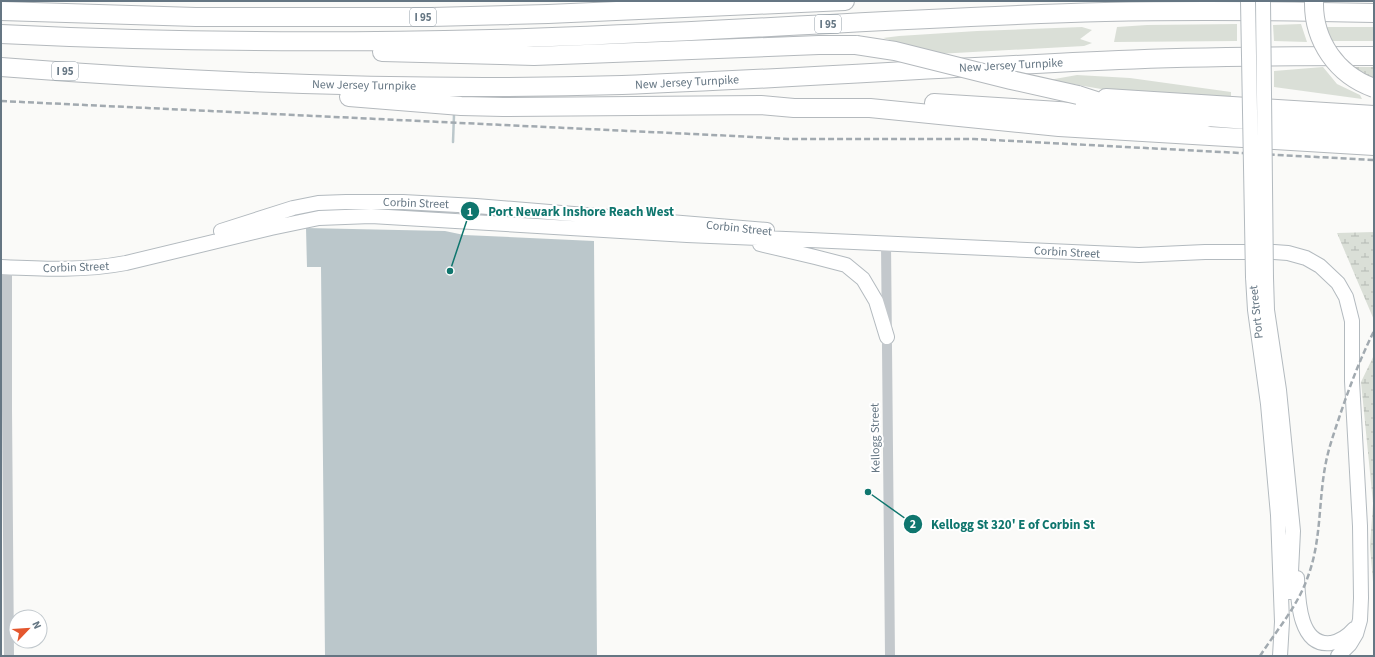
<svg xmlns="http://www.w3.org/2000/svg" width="1375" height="657" font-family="'Source Sans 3',sans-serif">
<defs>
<pattern id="wetland-marsh" width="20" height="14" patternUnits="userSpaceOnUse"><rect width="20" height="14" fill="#dadfd7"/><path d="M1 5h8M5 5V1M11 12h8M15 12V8" fill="none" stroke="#b4b9b4"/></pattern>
</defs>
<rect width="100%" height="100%" fill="#fafaf8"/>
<!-- green -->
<path fill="#dadfd7" d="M 1237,24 L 1237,41 L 1114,42 L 1117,27 L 1147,25 Z
M 1301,24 L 1307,42 L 1274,41 L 1273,25 Z
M 1082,27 L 1092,30 L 1080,39 L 1092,43 L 1084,46 L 937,54 L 883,38 L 899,36 L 977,31 Z
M 1322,27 L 1374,27 L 1374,41 L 1329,41 Z
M 1323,67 L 1337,84 L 1360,95 L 1362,99 L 1274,87 L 1274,71 Z
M 1077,75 L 1130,78 L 1231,92 L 1231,101 L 1130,94 L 1049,80 Z"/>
<!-- wetland -->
<path fill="url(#wetland-marsh)" d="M 1348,67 L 1374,67 L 1374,81 Z
M 1374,232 L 1374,320 L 1337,233 Z
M 1374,355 L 1374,594 L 1370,546 L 1373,503 L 1361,382 Z"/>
<!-- water -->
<path fill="#bbc7cb" d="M 306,228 L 445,231 L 464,235 L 594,241 L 597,656 L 325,656 L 321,267 L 307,267 Z"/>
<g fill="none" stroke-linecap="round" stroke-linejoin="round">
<!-- stream -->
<path stroke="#bbc7cb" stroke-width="2.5" d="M 453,142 L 454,115"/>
<defs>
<path id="secondary" d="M 221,231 L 293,208 L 318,203 L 346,202 L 403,202 L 476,206 L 767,230
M 760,244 L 815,257 L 846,265 L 863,279 L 876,301 L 887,337
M 1,267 C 43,269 84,271 126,263 L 271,228 L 319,218 L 371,216 L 687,235 L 810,240 L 1139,255 L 1205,252 L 1274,252 L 1288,253 L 1306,258 L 1320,266 L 1338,283 L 1346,297 L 1352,321 L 1352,381 L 1360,526 L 1361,598 L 1360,620 L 1356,634 L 1350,644 L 1338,656
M 1253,277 L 1255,310 L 1268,404 L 1278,515 L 1282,622 L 1280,656
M 1266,278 L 1267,310 L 1279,390 L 1293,531 L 1290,592
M 1297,578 C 1298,599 1299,647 1331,643 C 1341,641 1348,636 1354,629"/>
<path id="motorway" d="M 1,11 L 196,17 L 431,17 L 548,14 L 845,1
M 1,34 C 164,42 328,43 491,39 C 696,34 900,17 1105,12 C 1195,10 1284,11 1374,13
M 382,52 L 534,56 L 819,45 L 856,45
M 1,67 C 207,83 415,91 622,85 C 788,79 953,67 1119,60 C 1204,56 1289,56 1374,56
M 1078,95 L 1106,104 L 1119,106
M 349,97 L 461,106 L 503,107 L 761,105 L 794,108 L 870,108 L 1059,127 L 1374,146
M 1106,98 L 1374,115
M 934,103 L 1184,119 L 1207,118
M 1196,116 L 1374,130"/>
</defs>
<!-- secondary casing -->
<use href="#secondary" stroke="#b3babf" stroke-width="16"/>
<!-- motorway casing -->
<use href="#motorway" stroke="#b4b9bd" stroke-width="20"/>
<!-- minor -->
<path stroke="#c3c8cc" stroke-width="10" d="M 886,244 L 890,656
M 7,267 L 7,410 L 9,656"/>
<!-- secondary -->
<use href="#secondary" stroke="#fff" stroke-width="14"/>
<!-- motorway -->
<use href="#motorway" stroke="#fff" stroke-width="18"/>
<!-- rail -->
<path stroke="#a2aab0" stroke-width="2.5" stroke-dasharray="6 3" stroke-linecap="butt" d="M 1,101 L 734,136 L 788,139 L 974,139 L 1374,160
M 1260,656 C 1276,631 1297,607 1307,579 C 1322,541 1318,501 1326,462 C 1329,447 1334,433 1339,418 C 1349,388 1360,359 1374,331"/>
<defs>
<path id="secondary-bridge" d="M 1248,1 L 1253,277
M 1263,1 L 1266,278"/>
<path id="motorway-bridge" d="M 1314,1 C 1313,41 1337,75 1374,88
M 856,45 L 895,51 L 1011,80 L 1078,95"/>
</defs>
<!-- secondary-bridge casing -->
<use href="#secondary-bridge" stroke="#b3babf" stroke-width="16" stroke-linecap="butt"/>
<!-- motorway-bridge casing -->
<use href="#motorway-bridge" stroke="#b4b9bd" stroke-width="20" stroke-linecap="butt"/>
<!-- secondary-bridge -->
<use href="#secondary-bridge" stroke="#fff" stroke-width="14"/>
<!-- motorway-bridge -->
<use href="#motorway-bridge" stroke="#fff" stroke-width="18"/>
</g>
<g text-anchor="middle" stroke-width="4" stroke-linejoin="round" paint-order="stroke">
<!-- shield labels -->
<g fill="#fff" stroke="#939fa8" stroke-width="1">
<rect x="410" y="8" width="26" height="18" rx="3"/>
<rect x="815" y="15" width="26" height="18" rx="3"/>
<rect x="52" y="62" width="26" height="18" rx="3"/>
</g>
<g font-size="11" font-weight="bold" fill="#657683">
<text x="423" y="21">I 95</text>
<text x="828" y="28">I 95</text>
<text x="65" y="75">I 95</text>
</g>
<!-- street labels -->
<g font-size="12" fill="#657683" stroke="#fff">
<text transform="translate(1011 65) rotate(-3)" y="4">New Jersey Turnpike</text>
<text transform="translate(687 82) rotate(-3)" y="4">New Jersey Turnpike</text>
<text transform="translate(364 85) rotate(1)" y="4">New Jersey Turnpike</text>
<text transform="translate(416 203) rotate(2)" y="4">Corbin Street</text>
<text transform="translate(739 228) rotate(6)" y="4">Corbin Street</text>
<text transform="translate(1067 252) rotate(3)" y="4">Corbin Street</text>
<text transform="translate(76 267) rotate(-2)" y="4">Corbin Street</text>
<text transform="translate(1256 312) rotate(-96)" y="4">Port Street</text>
<text transform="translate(875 438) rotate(-91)" y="4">Kellogg Street</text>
</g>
</g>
<!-- callouts -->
<path fill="none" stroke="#0f766e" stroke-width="1.5" d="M450 271L470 211M868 492L913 524"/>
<g fill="#0f766e" stroke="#fff" stroke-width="1.5">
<circle cx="450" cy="271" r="4"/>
<circle cx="868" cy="492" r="4"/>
<circle cx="470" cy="211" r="10"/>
<circle cx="913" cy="524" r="10"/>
</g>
<g font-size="12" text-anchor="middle" font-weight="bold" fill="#fff">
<text x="470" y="216">1</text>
<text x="913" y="528">2</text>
</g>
<g font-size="13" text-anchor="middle" font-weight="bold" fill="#0f766e" stroke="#fff" stroke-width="4" stroke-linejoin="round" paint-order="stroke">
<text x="581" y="216">Port Newark Inshore Reach West</text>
<text x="1013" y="529">Kellogg St 320' E of Corbin St</text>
</g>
<!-- border -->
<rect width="1375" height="657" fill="none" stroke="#657683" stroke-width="4"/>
<!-- north arrow -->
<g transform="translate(28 629) rotate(65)"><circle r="19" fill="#ffffff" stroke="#c1c8cd"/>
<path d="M0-3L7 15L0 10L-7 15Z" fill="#e4572e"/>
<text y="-6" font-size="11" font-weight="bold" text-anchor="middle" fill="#657683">N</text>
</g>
</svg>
